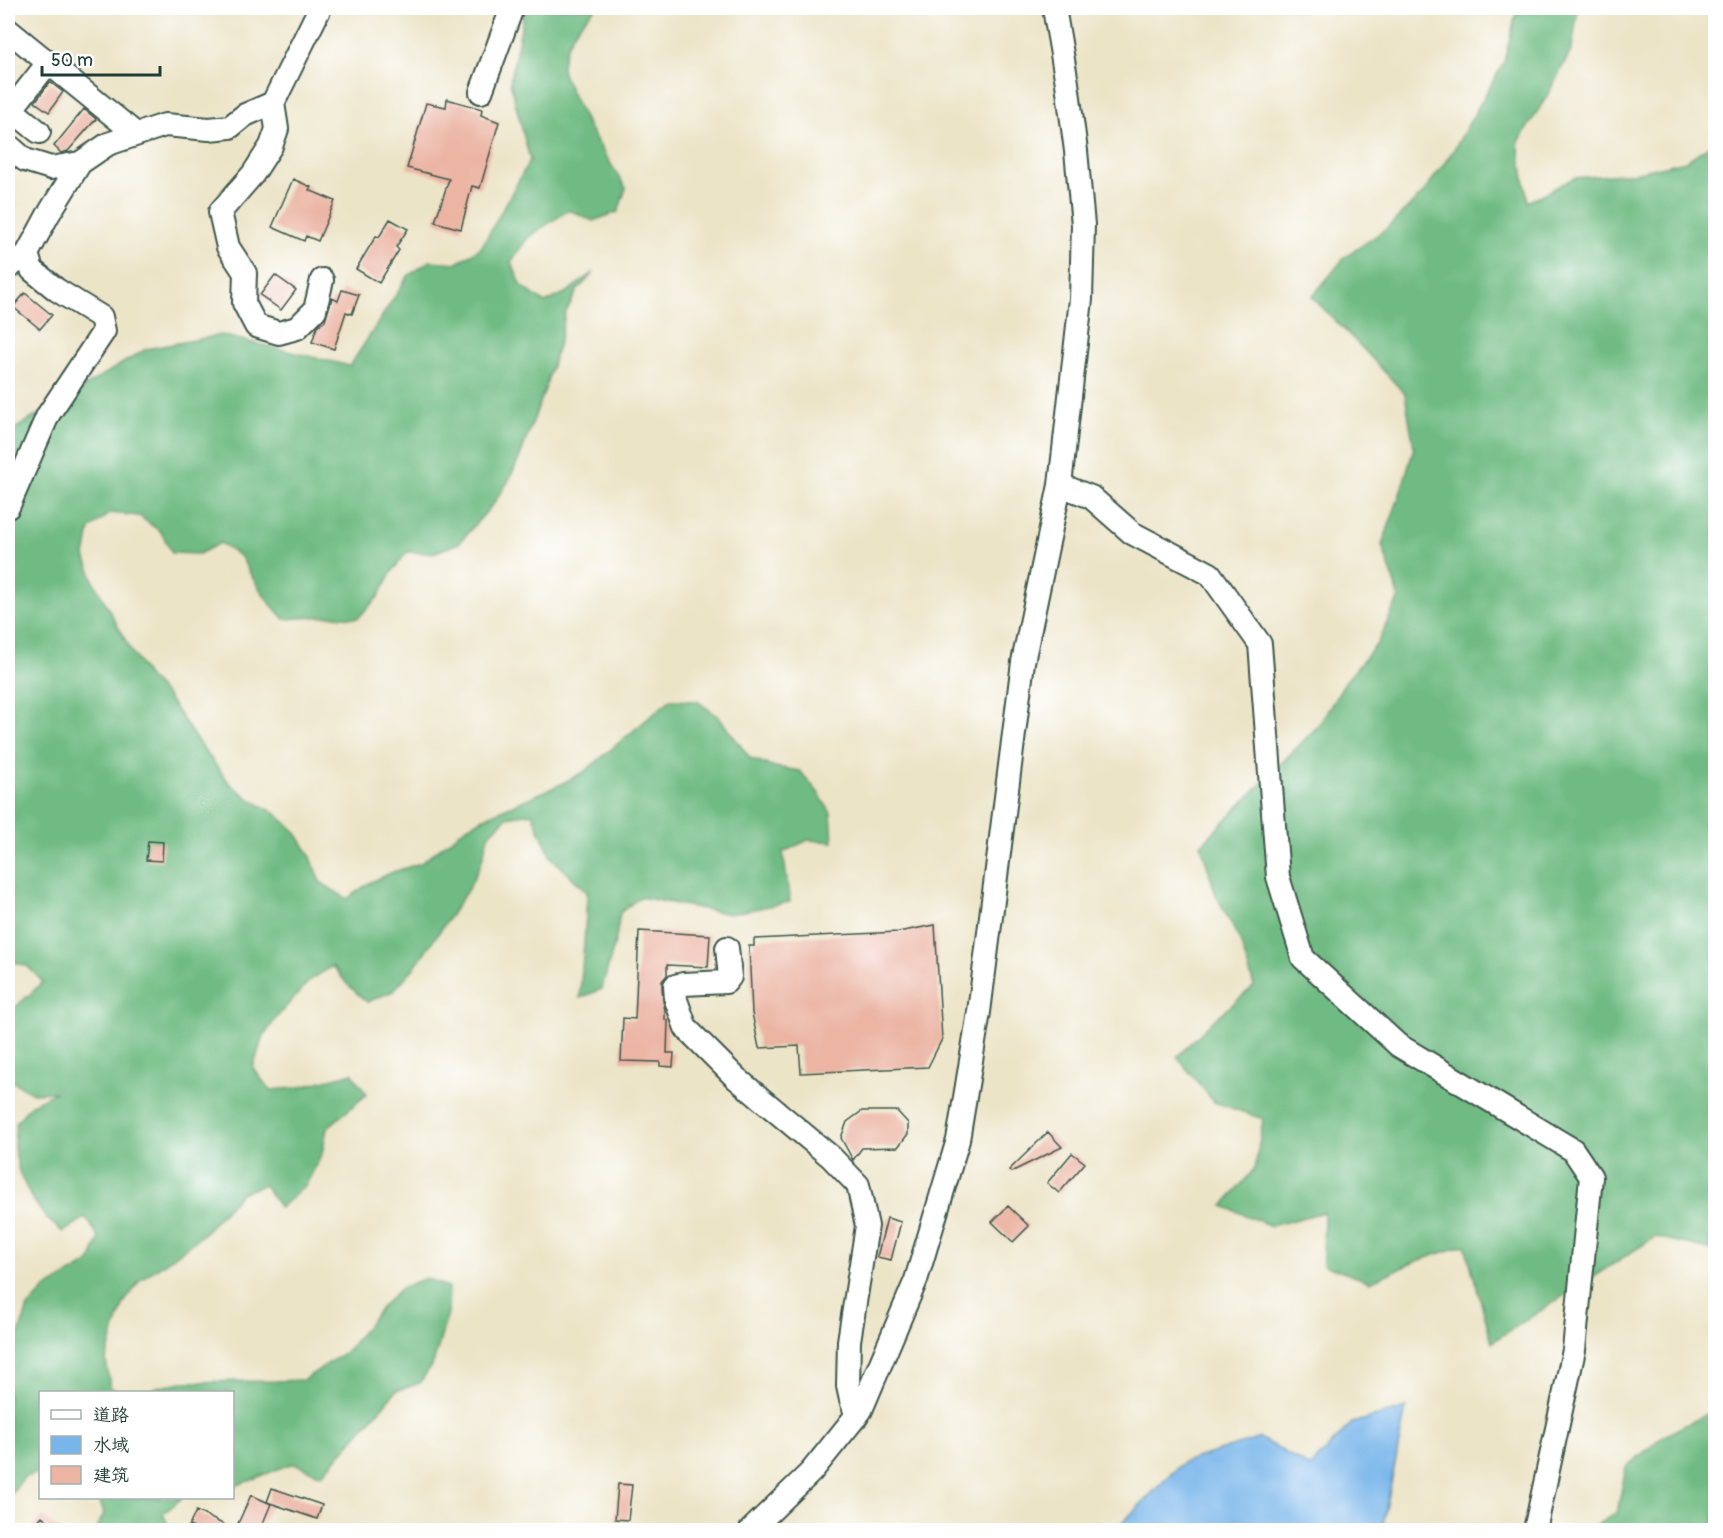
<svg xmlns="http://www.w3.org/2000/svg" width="1723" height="1538" font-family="Pangolin,'LXGW WenKai TC',sans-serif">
<rect width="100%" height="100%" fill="#fff"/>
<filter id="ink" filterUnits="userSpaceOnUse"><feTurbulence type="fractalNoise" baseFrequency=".0167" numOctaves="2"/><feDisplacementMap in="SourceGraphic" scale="12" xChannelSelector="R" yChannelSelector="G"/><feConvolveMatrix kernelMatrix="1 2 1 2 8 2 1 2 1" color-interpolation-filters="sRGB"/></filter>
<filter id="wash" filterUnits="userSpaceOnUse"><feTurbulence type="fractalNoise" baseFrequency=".008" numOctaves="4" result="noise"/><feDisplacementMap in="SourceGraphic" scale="24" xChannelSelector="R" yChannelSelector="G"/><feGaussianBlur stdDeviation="1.35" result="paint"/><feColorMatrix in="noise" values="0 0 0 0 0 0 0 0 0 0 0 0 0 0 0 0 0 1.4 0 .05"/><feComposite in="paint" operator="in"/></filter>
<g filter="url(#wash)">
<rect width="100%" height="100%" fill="#ece4c7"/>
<!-- forest -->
<path fill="#6fbb83" stroke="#477c5c" stroke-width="1.5" d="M 525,8 L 596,8 C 578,24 565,41 562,66 C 561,73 567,81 569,87 C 585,124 605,155 626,188 L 618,212 L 593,221 L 569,210 L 546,225 L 526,240 L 511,262 L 522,286 L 545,303 L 567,292 L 594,272 L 577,291 L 565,314 L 560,339 L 545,389 L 519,459 L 508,482 L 494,503 L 459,543 L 433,553 L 407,552 L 392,572 L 378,597 L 358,618 L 332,616 L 284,619 L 268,601 L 254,580 L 241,557 L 220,543 L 199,554 L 172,553 L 161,532 L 139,516 L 110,513 L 90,529 L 85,556 L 94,582 L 132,652 L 147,676 L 167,696 L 196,739 L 230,784 L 253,801 L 275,813 L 294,830 L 311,857 L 320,882 L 347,899 L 369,883 L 393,872 L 421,863 L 467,827 L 490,815 L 559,785 L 584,772 L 670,700 L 697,701 L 718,716 L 750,758 L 775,767 L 800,771 L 817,791 L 831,813 L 833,842 L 808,840 L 783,852 L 790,902 L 729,914 L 640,897 L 620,913 L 616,938 L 602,989 L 580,998 C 582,963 586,927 587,892 L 551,857 L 532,813 L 507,817 L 488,836 L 482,861 L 470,886 L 451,915 L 413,969 L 393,991 L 367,1002 L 348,985 L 333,966 L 311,979 L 276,1018 L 262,1039 L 253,1068 L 270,1090 L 297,1088 L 352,1073 L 367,1094 L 327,1128 L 322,1154 L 306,1185 L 280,1208 L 264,1185 L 241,1193 L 203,1234 L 182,1251 L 140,1280 L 124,1303 L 115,1328 L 106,1360 L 110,1387 L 118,1392 L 40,1392 L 40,1473 L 24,1477 L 8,1499 L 8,1350 L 20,1331 L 28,1307 L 46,1288 L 90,1262 L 99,1238 L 86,1217 L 63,1232 L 45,1217 L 30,1195 L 19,1172 L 14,1147 L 16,1122 L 32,1104 L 56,1092 L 33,1093 L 8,1079 L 8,1014 L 43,982 L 27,966 L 8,961 L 8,433 L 146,349 L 221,335 L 350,366 L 408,276 L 430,261 L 457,263 L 481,248 L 530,160 L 510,82 Z
M 1519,8 L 1578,8 L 1572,49 L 1547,96 L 1518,143 L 1528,202 L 1574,178 L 1634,173 L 1686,161 L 1715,142 L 1715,1250 L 1655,1237 L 1492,1342 L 1465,1245 L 1417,1261 L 1370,1282 L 1323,1265 L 1324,1212 L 1271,1226 L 1223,1206 L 1255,1168 L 1263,1119 L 1214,1102 L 1177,1057 L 1214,1020 L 1254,986 L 1240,941 L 1216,895 L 1201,845 L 1319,725 L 1345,682 L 1377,644 L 1399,597 L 1382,545 L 1399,497 L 1414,448 L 1405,394 L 1366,352 L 1312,297 L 1344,258 L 1387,228 L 1423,193 L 1453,151 L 1504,62 L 1516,14 Z
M 426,1278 L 449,1288 L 448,1313 L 434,1361 L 420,1383 L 396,1391 L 322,1475 L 298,1465 L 291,1464 L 233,1487 L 232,1392 L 147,1392 L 154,1388 L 181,1382 L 276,1381 L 303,1380 L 348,1350 L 380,1309 L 401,1288 Z
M 1715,1410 L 1715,1530 L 1587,1530 L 1617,1513 L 1626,1467 L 1664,1436 Z
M 98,1498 L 182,1498 L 163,1514 L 171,1530 L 96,1530 L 104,1513 Z"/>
<!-- water -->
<path fill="#78b5ea" stroke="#4c798f" stroke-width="1.5" d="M 1406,1408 L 1382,1530 L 1115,1530 L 1183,1462 L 1260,1438 L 1310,1467 L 1352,1423 Z"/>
<g id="blocks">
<!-- building -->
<path fill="#ebb4a3" d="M 50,82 L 63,92 L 49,112 L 35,102 Z
M 447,99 L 482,109 L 481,115 L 499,122 L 480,188 L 472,186 L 461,229 L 435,222 L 449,179 L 407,168 L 426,103 L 446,107 Z
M 84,109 L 96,119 L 68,151 L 61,153 L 54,146 Z
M 293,179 L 311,187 L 309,190 L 335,201 L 318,241 L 306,236 L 304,241 L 272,227 Z
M 390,219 L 408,229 L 396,247 L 399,250 L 379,283 L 356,269 L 376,236 L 379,237 Z
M 275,275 L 296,290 L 281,310 L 260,295 Z
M 342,290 L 359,295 L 352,314 L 346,312 L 334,349 L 312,342 L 317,327 L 325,321 L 332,298 L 338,301 Z
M 25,293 L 52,315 L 40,329 L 13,307 Z
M 148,841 L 163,842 L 162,861 L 146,860 Z
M 935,925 L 942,1039 L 928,1067 L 801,1073 L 799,1046 L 759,1048 L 752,1013 L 749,946 L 754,946 L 754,939 L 898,932 Z
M 639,931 L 710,935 L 708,967 L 667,965 L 667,975 L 662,981 L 662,987 L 663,1001 L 665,1010 L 665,1020 L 668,1020 L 667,1053 L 674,1053 L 673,1067 L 660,1066 L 660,1062 L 621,1061 L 623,1018 L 635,1019 Z
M 862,1111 L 897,1111 L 908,1123 L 908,1134 L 898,1147 L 862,1148 L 853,1160 L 841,1138 L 847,1122 Z
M 1048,1132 L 1062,1147 L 1011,1172 L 1009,1170 Z
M 1072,1153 L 1085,1163 L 1059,1193 L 1047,1183 Z
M 1008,1206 L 1029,1226 L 1013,1242 L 992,1222 Z
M 887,1218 L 901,1222 L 891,1260 L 877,1257 Z
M 618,1484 L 632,1485 L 628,1520 L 615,1519 Z
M 272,1488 L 322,1505 L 317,1519 L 267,1502 Z
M 251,1495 L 271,1504 L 260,1530 L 198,1530 L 189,1526 L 196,1511 L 235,1530 Z
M 42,1516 L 59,1530 L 30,1530 Z"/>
</g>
</g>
<g filter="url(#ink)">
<use href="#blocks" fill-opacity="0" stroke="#3e564a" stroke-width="1.5"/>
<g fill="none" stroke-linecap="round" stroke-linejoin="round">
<defs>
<path id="minor" d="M 320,8 L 273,103 L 277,129 L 271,146 L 253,174 L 220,212 L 228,247 L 245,273 L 244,303 L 256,326 L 279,333 L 297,328 L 315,310 L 322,280
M 8,30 L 136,134
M 481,92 L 512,8
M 8,107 L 39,132
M 11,110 L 48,63
M 8,145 L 25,160 L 51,168 L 80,163
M 8,268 L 27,254 L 48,215 L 80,163 L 108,144 L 165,125 L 209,129 L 230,127 L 245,115 L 273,103
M 1060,485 L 1091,497 L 1132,533 L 1210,574 L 1260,644 L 1278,877 L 1303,958 L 1398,1045 L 1573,1150 L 1591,1177 L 1574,1350 L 1535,1530
M 8,507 L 48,415 L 104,331 L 101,317 L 57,290 L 32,270 L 27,254
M 727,948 L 730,977 L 726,982 L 683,984 L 675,986 L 676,1000 L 686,1028 L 736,1078 L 831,1157 L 858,1185 L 867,1226 L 849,1341 L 848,1386 L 851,1400 L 857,1416
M 751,1530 L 811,1472 L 861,1410 L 916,1280 L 958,1140 L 979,1012 L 1023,662 L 1060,485 L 1081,299 L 1083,225 L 1076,151 L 1067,83 L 1054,8"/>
</defs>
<!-- minor casing -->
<use href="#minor" stroke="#3e564a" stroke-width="26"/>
<!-- minor -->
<use href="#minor" stroke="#fff" stroke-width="22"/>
</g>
</g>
<!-- margin -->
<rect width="1723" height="1538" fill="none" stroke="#fff" stroke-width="30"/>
<!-- legend -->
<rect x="39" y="1391" width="195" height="108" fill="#ffffff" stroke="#a5b1ae" stroke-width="1.5"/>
<rect x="51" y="1410" width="30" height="9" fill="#ffffff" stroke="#a5b1ae" stroke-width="1.5"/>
<text x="93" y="1421" font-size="18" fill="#1f3d34">道路</text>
<rect x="51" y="1436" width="30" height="18" fill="#78b5ea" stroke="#a5b1ae" stroke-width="1.5"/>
<text x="93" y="1451" font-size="18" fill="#1f3d34">水域</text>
<rect x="51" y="1466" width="30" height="18" fill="#ebb4a3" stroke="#a5b1ae" stroke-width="1.5"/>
<text x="93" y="1481" font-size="18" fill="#1f3d34">建筑</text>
<!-- scale -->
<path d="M42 66v9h118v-9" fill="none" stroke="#1f3d34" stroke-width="3"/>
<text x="51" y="66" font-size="18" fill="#1f3d34" stroke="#ffffff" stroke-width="4.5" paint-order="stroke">50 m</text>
</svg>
